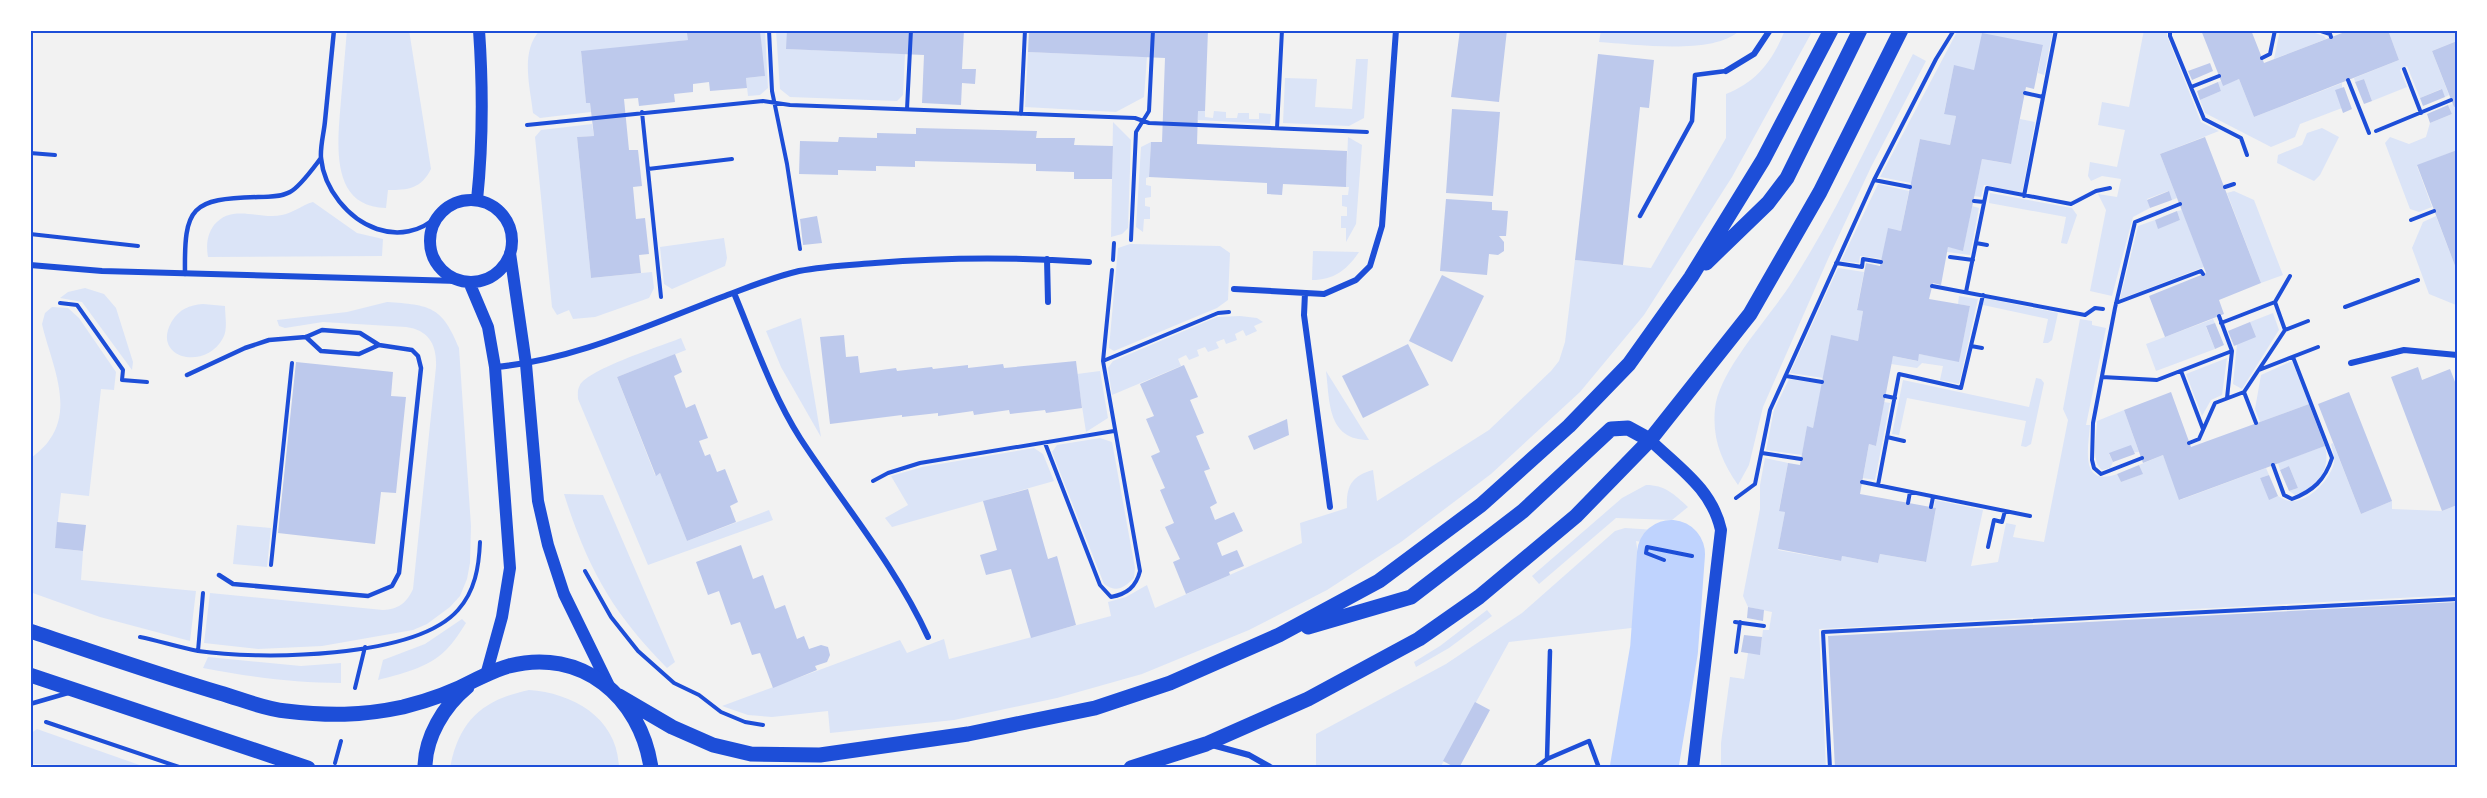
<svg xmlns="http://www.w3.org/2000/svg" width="2487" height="798" font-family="Roboto,sans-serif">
<rect width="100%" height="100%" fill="#f2f2f2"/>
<!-- green -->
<path fill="#dbe4f7" d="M 347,30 L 409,30 L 431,169 C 421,189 408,190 388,190 L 386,208 C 328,207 338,140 341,100 C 343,77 345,53 347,30 Z
M 540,30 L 718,30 L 688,33 L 688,40 L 581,52 L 586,103 L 590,103 L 591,112 L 540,118 L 533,113 C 530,86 520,52 540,30 Z
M 760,30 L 765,30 L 768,88 L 760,95 L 748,96 L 746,78 L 764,76 Z
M 776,30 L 787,30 L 787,49 L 905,54 L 903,95 L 897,101 L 790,97 L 780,89 Z
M 1601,30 L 1740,30 C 1715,56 1634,44 1599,42 Z
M 1785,30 L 1813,30 L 1732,177 L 1644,315 L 1580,392 L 1491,474 L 1401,542 L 1327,590 L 1249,630 L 1142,674 L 1057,698 L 954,720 L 830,733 L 828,711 L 772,717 L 748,715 L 722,706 L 900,640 L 907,653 L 944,639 L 949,659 L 1111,616 L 1108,602 L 1126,597 L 1147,585 L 1155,608 L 1302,543 L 1300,523 L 1347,508 C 1346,487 1351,476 1373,470 L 1377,501 L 1489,430 L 1551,371 L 1559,361 L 1565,342 L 1575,260 L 1651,268 L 1726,138 L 1726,94 C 1757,82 1773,60 1785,30 Z
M 1958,30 L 2053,30 L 2044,75 L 2038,73 L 2043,45 L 1974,70 L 1954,66 L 1944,113 L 1956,116 L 1950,145 L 1920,139 L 1911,183 L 1880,177 Z
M 2144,30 L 2167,30 L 2167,36 L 2201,122 L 2219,131 L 2160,154 L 2177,198 L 2172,200 L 2168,191 L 2147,199 L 2150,208 L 2133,217 L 2112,296 L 2090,291 L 2106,210 L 2098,194 L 2117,197 L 2121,179 L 2102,176 L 2091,181 L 2088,176 L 2090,162 L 2117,167 L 2125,130 L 2098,125 L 2102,102 L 2129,107 Z
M 2280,30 L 2306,30 L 2324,36 L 2326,39 L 2274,59 Z
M 2388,30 L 2457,30 L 2457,41 L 2432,51 L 2449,95 L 2445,97 L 2441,89 L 2420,98 L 2407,66 L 2400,70 L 2407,87 L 2372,101 L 2364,79 L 2355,82 L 2354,78 L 2399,60 Z
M 1028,52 L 1147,57 L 1144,97 L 1116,112 L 1025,107 Z
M 1913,54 L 1926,61 L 1871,167 L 1828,259 L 1763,407 L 1749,465 L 1738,485 C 1722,462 1712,439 1715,409 C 1718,371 1770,317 1792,282 C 1838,210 1874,130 1913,54 Z
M 1356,59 L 1368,59 L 1364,118 L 1349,126 L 1283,123 L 1285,78 L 1317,79 L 1315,107 L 1352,109 Z
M 2239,79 L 2254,117 L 2342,83 L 2342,108 L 2300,124 L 2295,137 L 2271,147 L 2205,113 L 2200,100 L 2221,91 L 2218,82 L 2221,81 L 2223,85 Z
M 2453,104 L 2454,107 L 2457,106 L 2457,150 L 2417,166 L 2432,207 L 2419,212 L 2410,209 L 2385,143 L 2390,137 L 2409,144 L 2426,137 L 2430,123 L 2452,114 L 2448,105 Z
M 1198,111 L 1205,111 L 1205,117 L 1213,118 L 1214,111 L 1226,112 L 1226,118 L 1237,118 L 1238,113 L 1249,113 L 1249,119 L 1259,119 L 1259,113 L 1271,114 L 1270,124 L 1198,120 Z
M 2020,119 L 2035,122 L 2022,193 L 1984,185 L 1981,197 L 1974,196 L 1982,159 L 2010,164 Z
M 1113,122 L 1131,140 L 1128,228 L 1122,234 L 1111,237 Z
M 592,124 L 594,136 L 577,137 L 591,278 L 652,272 L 654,288 L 649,298 L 595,317 L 573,319 L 569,310 L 557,315 L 552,307 L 535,137 L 541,130 Z
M 2322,128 L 2339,137 L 2320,175 L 2314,181 L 2277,163 L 2278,155 L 2302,145 L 2307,133 Z
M 1348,137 L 1362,145 L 1356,224 L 1346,242 L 1346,228 L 1341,228 L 1341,216 L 1347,216 L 1347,207 L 1342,206 L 1342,195 L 1348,195 L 1349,187 L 1346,187 Z
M 1151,142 L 1149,177 L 1146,178 L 1146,185 L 1151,186 L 1151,197 L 1145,198 L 1145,206 L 1150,207 L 1150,219 L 1144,219 L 1143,232 L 1136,227 L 1141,147 Z
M 1878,184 L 1909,191 L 1901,231 L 1888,229 L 1882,259 L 1860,256 L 1859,263 L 1841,261 Z
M 2234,191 L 2254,200 L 2283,275 L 2261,283 L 2227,193 Z
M 1990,193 L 2072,208 L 2077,215 L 2067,244 L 2061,243 L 2066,217 L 1989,203 Z
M 313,202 L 357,233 L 383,239 L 382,256 L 208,257 C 206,245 207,235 214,225 C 232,203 259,220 282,215 C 293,213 302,205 313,202 Z
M 1972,206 L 1979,208 L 1970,255 L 1947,252 L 1948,247 L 1963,250 Z
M 2182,210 L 2204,267 L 2120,299 L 2138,226 L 2155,220 L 2159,228 L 2180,220 L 2177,211 Z
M 2436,216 L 2457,271 L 2456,305 L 2429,294 L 2412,248 L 2423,222 Z
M 724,238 L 727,258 L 725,266 L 672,289 L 664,284 L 660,247 Z
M 1130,244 L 1220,246 L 1230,253 L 1228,300 L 1217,308 L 1114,351 L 1109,348 L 1118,248 Z
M 1313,251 L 1359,252 C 1347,270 1334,280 1312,280 Z
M 1838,268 L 1864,272 L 1857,309 L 1863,311 L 1858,341 L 1831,336 L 1823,378 L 1790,373 Z
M 85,288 L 104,294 L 116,308 L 133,362 L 132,370 L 82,302 L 60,298 L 68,292 Z
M 1959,296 L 1978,299 L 1959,384 L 1940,380 L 1943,366 L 1922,363 L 1917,368 L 1891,364 L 1893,356 L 1917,361 L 1919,354 L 1959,361 L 1970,306 L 1958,304 Z
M 1984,298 L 2058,313 L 2052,340 L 2048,343 L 2043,343 L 2048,319 L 1983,305 Z
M 387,302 C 430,305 442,306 459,348 L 471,526 L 470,563 L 467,579 L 460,596 L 450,607 L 427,624 L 413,630 L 322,646 L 258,649 L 204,643 L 210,593 L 383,610 C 398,609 406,604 413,589 L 436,367 C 437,345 429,330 406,327 L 323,322 L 285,328 L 279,326 L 277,320 L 347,312 Z
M 203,304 L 225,306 C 225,316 228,329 223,338 C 205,372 150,358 172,321 C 180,309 189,305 203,304 Z
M 52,307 L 68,308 L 79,318 L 116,372 L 114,390 L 101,389 L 89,496 L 61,493 L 55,548 L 83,551 L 81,580 L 196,591 L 190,641 L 100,617 L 30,592 L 30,459 C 37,453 45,447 50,439 C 74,405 50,360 42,324 L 45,313 Z
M 2273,313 L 2279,330 L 2242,389 L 2233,384 L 2237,344 L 2250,322 Z
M 1240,316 L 1257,318 L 1263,322 L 1254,326 L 1257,331 L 1246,336 L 1243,330 L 1235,334 L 1237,340 L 1226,344 L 1224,339 L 1216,342 L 1219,348 L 1208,352 L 1205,347 L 1197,350 L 1199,356 L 1189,360 L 1186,355 L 1178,359 L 1181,366 L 1112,395 L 1108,368 L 1113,361 L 1217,317 Z
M 801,318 L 821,437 L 781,367 L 766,331 Z
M 2080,319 L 2092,321 L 2092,325 L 2106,328 L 2086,425 L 2090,425 C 2088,449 2080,487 2117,474 L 2121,482 L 2142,474 L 2139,465 L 2163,455 L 2180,500 L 2266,468 L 2269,475 L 2260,478 L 2269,499 L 2278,496 C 2281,498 2286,501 2291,501 C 2308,503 2332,478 2334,462 C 2335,456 2332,449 2331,444 L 2333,443 L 2361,514 L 2392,501 L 2392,509 L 2442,511 L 2457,505 L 2457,595 L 1819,629 L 1826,768 L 1721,768 L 1721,743 L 1730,677 L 1744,679 L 1748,653 L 1760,654 L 1763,630 L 1769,630 L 1772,612 L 1748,607 L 1743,596 L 1760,509 L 1760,485 L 1765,458 L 1788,463 L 1779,510 L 1785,512 L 1778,550 L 1840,561 L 1842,556 L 1878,563 L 1880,554 L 1925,562 L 1936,509 L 1934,508 L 1935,500 L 1983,510 L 1971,566 L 1998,562 L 2006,523 L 2016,525 L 2013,537 L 2044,542 L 2068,420 L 2063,409 Z
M 2213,319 L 2215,323 L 2206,327 L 2215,349 L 2156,371 L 2146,344 Z
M 681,338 L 686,350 L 617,377 L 655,475 L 660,473 L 687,541 L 769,510 L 773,520 L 648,565 L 578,399 C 578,395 577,390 580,385 C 589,369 661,346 681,338 Z
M 2227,358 L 2222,395 L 2211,400 L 2202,416 L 2186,374 Z
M 2292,361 L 2309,404 L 2260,422 L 2255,409 L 2261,375 Z
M 1100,371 L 1108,418 L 1086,432 L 1077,374 Z
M 1326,371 L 1369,440 C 1327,440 1330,402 1326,371 Z
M 2036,378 L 2041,379 L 2044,383 L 2031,444 L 2026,447 L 2021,446 L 2026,421 L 1907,398 L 1899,435 L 1892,434 L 1903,380 L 2029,407 Z
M 1789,379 L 1822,384 L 1813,428 L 1807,427 L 1802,455 L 1766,450 L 1774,410 Z
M 1884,402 L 1890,403 L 1875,480 L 1863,478 L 1869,444 L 1876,446 Z
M 2124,410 L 2139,452 L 2109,454 L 2113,462 L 2110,468 L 2102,470 C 2090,461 2097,435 2097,421 Z
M 1100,438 L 1112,442 L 1135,568 L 1134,578 C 1124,588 1116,593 1104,584 L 1052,452 L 1057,445 Z
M 2325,446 C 2331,469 2318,488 2295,495 L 2289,491 L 2298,488 L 2289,466 L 2280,470 L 2278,463 Z
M 1034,448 L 1043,454 L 1054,481 L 892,527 L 885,518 L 908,505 L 891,476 L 922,467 Z
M 1646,485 C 1665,485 1674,494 1688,507 L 1672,520 L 1616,518 L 1539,584 L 1532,576 L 1622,498 Z
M 564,494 L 603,495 L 675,662 L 667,668 C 612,612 588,569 564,494 Z
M 237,525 L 271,528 L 267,567 L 233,564 Z
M 1625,528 L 1686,532 L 1690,538 L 1688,550 L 1636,541 L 1639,562 L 1648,568 L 1655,634 L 1679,634 L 1664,768 L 1622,768 L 1649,626 L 1509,642 L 1440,768 L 1316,768 L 1316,734 L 1446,664 L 1522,613 L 1615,531 Z
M 1487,610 L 1492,616 L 1449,648 L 1416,667 L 1414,662 L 1440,646 Z
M 462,619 L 466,623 C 460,632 454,642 446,650 C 428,668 401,674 378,680 L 383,660 L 425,644 Z
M 208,657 L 301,666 L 341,663 L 341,683 C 294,683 250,677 203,668 Z
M 529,690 C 573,693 618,718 619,768 L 450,768 C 459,721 482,700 529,690 Z
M 37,729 L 148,768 L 68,768 L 68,765 L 30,764 L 30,734 Z"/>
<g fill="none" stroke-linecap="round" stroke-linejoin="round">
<!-- river -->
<path stroke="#bfd3fe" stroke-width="68" d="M 1644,768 L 1664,650 L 1671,554"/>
</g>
<!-- building -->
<path fill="#bdc9ec" d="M 718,30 L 760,30 L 765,76 L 746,78 L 747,88 L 710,91 L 709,82 L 693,84 L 693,92 L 674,94 L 675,102 L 639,106 L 638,98 L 624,99 L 629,150 L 638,150 L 642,186 L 633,187 L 636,219 L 645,218 L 649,254 L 639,255 L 641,273 L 591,278 L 577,137 L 594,136 L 590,103 L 586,103 L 581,51 L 688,40 L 687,33 Z
M 787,30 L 964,30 L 962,69 L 976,69 L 975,84 L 962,83 L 961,105 L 922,103 L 924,55 L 786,49 Z
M 1029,30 L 1208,30 L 1205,111 L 1198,111 L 1197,144 L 1347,151 L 1346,187 L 1283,184 L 1282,195 L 1267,194 L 1267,183 L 1149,177 L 1151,142 L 1162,142 L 1165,58 L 1028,52 Z
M 1460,30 L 1507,30 L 1499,102 L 1451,97 Z
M 2201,30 L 2251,30 L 2264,63 L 2350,30 L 2388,30 L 2399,60 L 2254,117 L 2239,79 L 2223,86 Z
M 1982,33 L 2043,45 L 2034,89 L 2026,87 L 2011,164 L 1982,159 L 1963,251 L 1948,247 L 1941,285 L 1933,283 L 1929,299 L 1970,306 L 1959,362 L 1919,354 L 1918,361 L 1893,356 L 1876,446 L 1869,444 L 1860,494 L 1936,508 L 1926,562 L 1880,554 L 1878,563 L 1842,556 L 1841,561 L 1778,549 L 1785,512 L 1779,511 L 1788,463 L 1800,465 L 1807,426 L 1813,428 L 1831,335 L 1858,341 L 1863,311 L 1857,310 L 1866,263 L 1880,266 L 1888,228 L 1901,231 L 1920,139 L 1950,145 L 1956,116 L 1944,114 L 1954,65 L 1974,70 Z
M 2457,41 L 2457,106 L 2454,107 L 2432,51 Z
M 1598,54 L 1654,60 L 1649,108 L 1640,107 L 1623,265 L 1575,260 Z
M 2210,63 L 2213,71 L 2192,80 L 2188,71 Z
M 2364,79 L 2372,101 L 2364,104 L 2355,82 Z
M 2218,82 L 2221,91 L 2200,100 L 2197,91 Z
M 2344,87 L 2352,109 L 2343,113 L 2335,90 Z
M 2442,89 L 2445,97 L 2423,106 L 2420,98 Z
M 2448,105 L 2452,114 L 2430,123 L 2427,114 Z
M 1452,109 L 1500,112 L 1493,196 L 1446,193 Z
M 916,128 L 1037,131 L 1036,138 L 1075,138 L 1074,145 L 1113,146 L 1112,179 L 1074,179 L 1074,172 L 1036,171 L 1036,164 L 915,161 L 915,167 L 876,166 L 876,171 L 838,170 L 838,175 L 799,174 L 800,141 L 838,142 L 839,137 L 877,138 L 877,133 L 916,134 Z
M 2205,137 L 2261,283 L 2219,300 L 2224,314 L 2165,337 L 2149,296 L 2206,273 L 2160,154 Z
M 2457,150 L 2457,271 L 2417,165 Z
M 2169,191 L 2172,200 L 2150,208 L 2147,200 Z
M 1446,199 L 1492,202 L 1492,210 L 1508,211 L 1506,236 L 1499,236 L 1504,242 L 1504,251 L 1498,255 L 1489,254 L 1487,275 L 1440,271 Z
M 2177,211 L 2180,220 L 2158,229 L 2155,220 Z
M 817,216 L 822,243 L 803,245 L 800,219 Z
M 1442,275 L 1484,296 L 1452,362 L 1409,341 Z
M 2250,322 L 2256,337 L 2234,346 L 2228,331 Z
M 2215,323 L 2224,345 L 2215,349 L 2206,326 Z
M 844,335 L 846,357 L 858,356 L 860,373 L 896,368 L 897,371 L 932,367 L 933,369 L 968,365 L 968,368 L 1003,364 L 1004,368 L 1076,361 L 1082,408 L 1046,413 L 1045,410 L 1010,414 L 1009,410 L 974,415 L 973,411 L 938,416 L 938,413 L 902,417 L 902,415 L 830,424 L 820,337 Z
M 1408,344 L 1429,385 L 1363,418 L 1342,376 Z
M 675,354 L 682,372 L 674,376 L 686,408 L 695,404 L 708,438 L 699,441 L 705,456 L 710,454 L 717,472 L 725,469 L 738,502 L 730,506 L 736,522 L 687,541 L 660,473 L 656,476 L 617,377 Z
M 296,362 L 393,372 L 391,396 L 406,397 L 396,493 L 381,492 L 375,544 L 278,533 Z
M 1184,365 L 1198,397 L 1190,400 L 1204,433 L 1196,436 L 1210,469 L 1204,471 L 1217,503 L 1210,507 L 1215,520 L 1234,512 L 1243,531 L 1217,543 L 1222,556 L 1237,550 L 1244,566 L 1229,572 L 1230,575 L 1186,594 L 1173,562 L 1180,559 L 1165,527 L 1174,523 L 1160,490 L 1165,488 L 1151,456 L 1160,452 L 1146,419 L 1154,416 L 1140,384 Z
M 2418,367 L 2422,380 L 2450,369 L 2457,387 L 2457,505 L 2442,511 L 2391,377 Z
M 2171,392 L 2191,447 L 2309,404 L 2325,446 L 2179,500 L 2163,455 L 2143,463 L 2124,410 Z
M 2349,392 L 2392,501 L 2361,514 L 2318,404 Z
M 1287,419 L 1289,435 L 1254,450 L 1248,436 Z
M 2131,445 L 2135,454 L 2113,462 L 2109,453 Z
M 2139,465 L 2143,474 L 2121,482 L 2117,474 Z
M 2289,466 L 2298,488 L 2289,491 L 2280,470 Z
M 2269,475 L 2278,496 L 2269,500 L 2260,478 Z
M 1028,489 L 1048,559 L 1057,556 L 1076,625 L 1031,638 L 1011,569 L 986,575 L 980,555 L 997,550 L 983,501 Z
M 57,522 L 86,525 L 83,551 L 55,548 Z
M 741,545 L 753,579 L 763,575 L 775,609 L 785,605 L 797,639 L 804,636 L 809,649 L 821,645 L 828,647 L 830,655 L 827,662 L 815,666 L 817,670 L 773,688 L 760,653 L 752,655 L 740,622 L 731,625 L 719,591 L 708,595 L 696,562 Z
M 2457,602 L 2457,768 L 1835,768 L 1828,636 Z
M 1748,607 L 1764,610 L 1763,621 L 1747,618 Z
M 1744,635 L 1762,637 L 1760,655 L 1741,652 Z
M 1475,702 L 1490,710 L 1459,768 L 1456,768 L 1443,761 Z"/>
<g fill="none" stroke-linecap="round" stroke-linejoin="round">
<!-- path -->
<path stroke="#1d4ed8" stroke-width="4" d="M 769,30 L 772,91 L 787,164 L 800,249
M 2170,30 L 2170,36 L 2204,119 L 2241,138 L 2247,155
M 2318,30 L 2330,34 L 2331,37
M 2262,58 L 2270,54 L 2275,30
M 2404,69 L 2421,113
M 2348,80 L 2369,133
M 2191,87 L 2219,76
M 2025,93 L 2043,97
M 907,109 L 911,30
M 642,112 L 661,297
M 1021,114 L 1025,30
M 527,125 L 763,101 L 790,105 L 1135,118 L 1149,123 L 1367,132
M 1277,128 L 1282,30
M 2376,131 L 2451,100
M 30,153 L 55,155
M 648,169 L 732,159
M 1874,180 L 1910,187
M 2225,187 L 2234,184
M 2024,196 L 2056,30
M 1974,201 L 1984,202
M 2411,220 L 2434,211
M 30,234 L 138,246
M 1131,240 L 1136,132 L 1149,111 L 1153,30
M 1976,243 L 1987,245
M 1950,257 L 1973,260
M 1113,260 L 1114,243
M 1836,263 L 1862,267 L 1863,259 L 1881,262
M 1932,286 L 2085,315 L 2095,308 L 2103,309
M 1966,292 L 1987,188 L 2071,204 L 2096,191 L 2110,188
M 2275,302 L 2285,330 L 2308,321
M 60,303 L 77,305 L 123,370 L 122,380 L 147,382
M 2116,303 L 2201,271 L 2203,274
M 2345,307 L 2418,280
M 2221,323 L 2275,302 L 2290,276
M 1971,346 L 1982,348
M 1103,361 L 1218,313 L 1229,312
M 2259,370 L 2318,347
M 2181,371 L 2203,429
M 1786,376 L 1822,382
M 2102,377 L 2157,380 L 2232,351 L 2219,316
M 1885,396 L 1895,398
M 2227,398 L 2232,351
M 2256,423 L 2244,392 L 2285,330
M 1887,437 L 1904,441
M 1045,443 L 1100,585 L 1111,597 C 1127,594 1136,587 1140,571 L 1103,361 L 1112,270
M 2189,443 L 2199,439 L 2215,403 L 2244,392
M 1762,453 L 1801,459
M 2142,458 L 2101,474 L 2094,468 L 2092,460 L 2093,423 L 2115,308 L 2135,222 L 2180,204
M 2273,465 L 2284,495 L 2292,499 C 2313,491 2325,480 2332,458 L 2293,357
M 873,481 L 888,473 L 920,463 L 1114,431
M 1862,482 L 2030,516
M 1878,485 L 1899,374 L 1961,388 L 1983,295
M 1736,498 L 1755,484 L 1770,410 L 1874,180 L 1936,59 L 1954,30
M 1908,503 L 1910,492
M 1931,507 L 1933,497
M 1988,547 L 1994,520 L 2002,522 L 2005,511
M 1664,560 L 1646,553 L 1647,547 L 1692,556
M 271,565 L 292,363
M 585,571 L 611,617 L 638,651 L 674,683 L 699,695 L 721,712 L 745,722 L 763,725
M 1735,622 L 1764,626
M 140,637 C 159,641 178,647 198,651 C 259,660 415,659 458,610 C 475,591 479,567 480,542
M 198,651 L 203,593
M 1736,652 L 1740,622
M 355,688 L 365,647
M 46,722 L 182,768
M 335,763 L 341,741
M 1830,768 L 1823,632 L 2457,599"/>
<!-- service -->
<path stroke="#1d4ed8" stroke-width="4.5" d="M 334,30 C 331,60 328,91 325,121 C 324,133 320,146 321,158 C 324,189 348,219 377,229 C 398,236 421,232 436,217
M 1640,216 L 1692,121 L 1695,75 L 1726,71
M 185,274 C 184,206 191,199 258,197 C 268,197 281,197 290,192 C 300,187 314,167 321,158
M 306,337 L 321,351 L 359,354 L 379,345
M 187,375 L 245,348 L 269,340 L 306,337 L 322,330 L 360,333 L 379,345 L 412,350 L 418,356 L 421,368 L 399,573 L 392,586 L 368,596 L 233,584 L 219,575
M 30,704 L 68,693
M 1547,759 L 1550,651
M 1535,768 L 1547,759 L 1589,741 L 1599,768"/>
<!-- minor -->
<path stroke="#1d4ed8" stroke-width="6" d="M 1726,71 L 1754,54 L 1770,30
M 1047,259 L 1048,302
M 30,265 L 102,271 L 458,281
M 1234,289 L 1324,294 L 1356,280 L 1370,266 L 1382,226 L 1396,30
M 734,293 C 754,341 772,394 800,438 C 843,504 895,565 928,637
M 1305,293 L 1304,315 L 1330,507
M 2351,363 L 2404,350 L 2457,355
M 495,367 C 576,360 650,324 725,296 C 749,287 773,277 799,271 C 824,266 850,265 875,263 C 947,257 1018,257 1089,262
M 1212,745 L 1249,755 L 1272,768"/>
<!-- secondary -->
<path stroke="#1d4ed8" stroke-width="12" d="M430 241a41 41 0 1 1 82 0a41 41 0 1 1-82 0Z
M 477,200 C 483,143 483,87 479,30
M 510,253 L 526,364 L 538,501 L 548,545 L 564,594 L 609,686
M 469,282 L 488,327 L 495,367 L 510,568 L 502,617 L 486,675
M 1650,440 C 1679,468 1712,489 1721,530 L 1693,768"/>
<!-- primary -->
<path stroke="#1d4ed8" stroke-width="15" d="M 1706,263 L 1768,203 L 1787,178 L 1860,30
M 1308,627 L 1411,597 L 1523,511 L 1611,429 L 1628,428 L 1650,440
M 30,631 C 93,652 156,674 220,693 C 241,699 264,709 286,711 C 328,716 361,716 403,707 C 427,701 453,692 475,680 C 486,675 497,669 509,666 C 581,647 641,697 651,768
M 30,675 L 308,768
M 619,696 L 672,727 L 713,745 L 751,754 L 820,755 L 968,734 L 1095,708 L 1170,683 L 1279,635 L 1379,581 L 1481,505 L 1569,426 L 1629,364 L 1691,277 L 1763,160 L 1831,30
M 425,768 C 425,737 444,706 467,687
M 1131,768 L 1206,744 L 1308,699 L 1419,639 L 1479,597 L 1576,516 L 1650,440 L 1750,314 L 1820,192 L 1901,30"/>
</g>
<!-- border -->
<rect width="2487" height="798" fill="none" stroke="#ffffff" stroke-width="63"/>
<rect x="32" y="32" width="2424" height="734" fill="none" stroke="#1d4ed8" stroke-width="2"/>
</svg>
